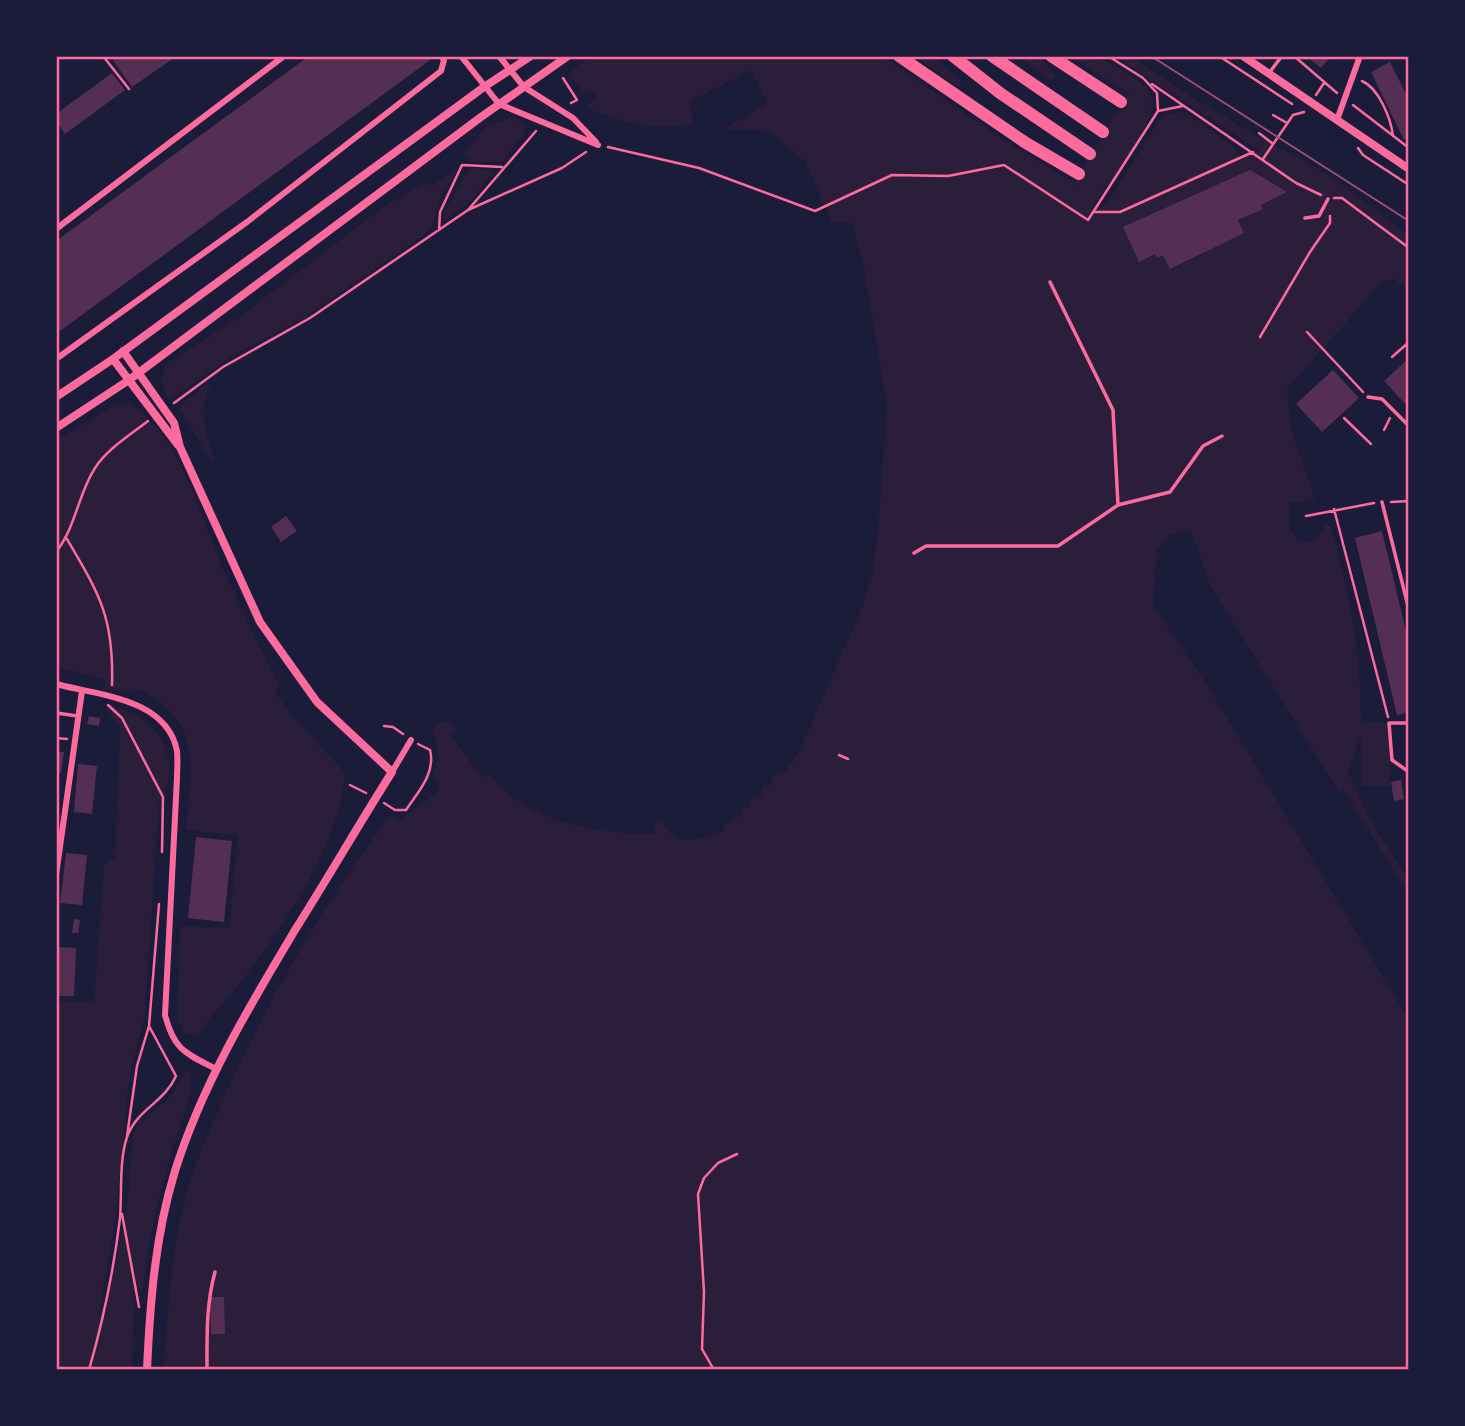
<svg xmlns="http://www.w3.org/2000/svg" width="1465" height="1426" font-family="'DejaVu Sans',sans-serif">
<rect width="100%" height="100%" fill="#1b1b3a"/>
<!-- green -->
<path fill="#2a1e3b" d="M 590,56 L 882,56 L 1001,138 L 1072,182 L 1072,187 L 1130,91 L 1126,92 L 1069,56 C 1099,56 1105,59 1130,75 C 1141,82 1152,89 1152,103 C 1153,126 1106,187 1092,207 L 1105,206 L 1162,116 L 1184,111 L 1232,145 L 1242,157 L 1260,151 L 1115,56 L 1139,56 L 1138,61 C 1190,96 1242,130 1299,158 C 1337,178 1374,209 1409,235 L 1409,291 L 1394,279 L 1381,283 L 1287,389 L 1291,429 L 1315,499 L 1290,503 L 1289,528 L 1299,541 L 1315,541 L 1326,524 L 1331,527 C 1349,591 1362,657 1361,723 L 1389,723 L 1390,786 L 1362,786 L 1361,736 L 1348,771 L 1366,813 L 1409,880 L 1409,895 L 1342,788 L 1340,794 L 1210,585 L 1191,531 L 1170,535 L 1157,549 L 1153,606 L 1206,683 L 1409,1020 L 1409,1370 L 163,1370 C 168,1319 170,1267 181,1217 C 190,1174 208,1133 226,1093 C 270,995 326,901 390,815 L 399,821 L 435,794 L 440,784 L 433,778 C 438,762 440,746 432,731 L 438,723 L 446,722 L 456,727 L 451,736 L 482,778 L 489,774 C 527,823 596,834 654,834 L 655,822 L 661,820 C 678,849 693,841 722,831 L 725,823 L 731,823 L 734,816 L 741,817 L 741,806 L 749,808 L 752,795 L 761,796 L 763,786 L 770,786 L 776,771 L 784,773 L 799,752 L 863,605 L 872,577 L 878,532 L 887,404 L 864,267 L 852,223 L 832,223 L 805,161 L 772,134 L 755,129 L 722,129 L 768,104 L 751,70 L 688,103 L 694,117 L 690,124 C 657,131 614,122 585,106 L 596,99 L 597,92 L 584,93 L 568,74 Z
M 915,56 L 931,56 L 962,82 L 959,88 Z
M 1017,56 L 1039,56 L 1056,76 L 1052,81 Z
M 512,117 L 527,126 L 524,134 L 502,162 L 470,162 L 464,153 L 487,126 Z
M 470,167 L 494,171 L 471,202 L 444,220 L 443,214 Z
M 458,169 L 441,196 L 432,228 L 414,242 L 302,319 L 234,355 L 169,400 C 161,387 160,379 166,364 L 234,321 L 386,205 L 427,182 L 431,186 Z
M 206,385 L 211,387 C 196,412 207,435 215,460 L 210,460 L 179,407 Z
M 129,402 C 185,442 198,514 225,573 C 242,611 261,648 279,685 L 275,692 L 291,714 L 345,773 C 339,844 287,922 244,978 C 229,998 211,1015 197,1036 L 185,1033 L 178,1019 L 180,926 L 229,928 L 238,836 L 186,830 C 191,770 204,720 139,690 L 127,693 L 104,688 L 105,680 L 56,666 L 56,441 L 115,405 Z
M 104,707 C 156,707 186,760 159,804 L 145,1014 L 129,1078 L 116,1215 L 98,1318 L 107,1303 L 127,1209 L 133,1134 L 139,1122 L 169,1098 L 187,1069 C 195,1080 190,1098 186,1110 C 164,1169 150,1227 143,1289 L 134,1289 L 132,1370 L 56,1370 L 56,1002 L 94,1003 L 104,865 L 115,858 L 120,726 Z"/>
<!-- building -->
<path fill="#542f53" d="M 110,56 L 177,56 L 132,87 Z
M 309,56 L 433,58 L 60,331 L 56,326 L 56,241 Z
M 1306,56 L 1331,56 L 1321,68 Z
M 1390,62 L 1409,100 L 1409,137 L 1404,140 L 1371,72 Z
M 112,73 L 125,90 L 65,134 L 56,121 L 56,114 Z
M 1250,170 L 1287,192 L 1261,205 L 1263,209 L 1238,220 L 1244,233 L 1170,269 L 1163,255 L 1157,258 L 1155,254 L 1139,262 L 1123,227 Z
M 1409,358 L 1409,408 L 1384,381 Z
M 1333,370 L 1359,398 L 1322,432 L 1296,404 Z
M 286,516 L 297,531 L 281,542 L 271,527 Z
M 1382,531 L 1409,644 L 1409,712 L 1397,715 L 1355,538 Z
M 89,716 L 100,718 L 99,726 L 87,724 Z
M 56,751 L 64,752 L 61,773 L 56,773 Z
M 78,764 L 97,766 L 92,814 L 74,812 Z
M 1401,780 L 1404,799 L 1394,801 L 1391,782 Z
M 196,837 L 232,841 L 224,922 L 188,918 Z
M 66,853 L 87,855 L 82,905 L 60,903 Z
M 74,919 L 80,920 L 78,933 L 72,933 Z
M 56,947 L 76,948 L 74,996 L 56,996 Z
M 210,1297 L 224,1297 L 225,1334 L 211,1334 Z"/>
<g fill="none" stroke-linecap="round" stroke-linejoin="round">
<!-- path -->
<path stroke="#ff6b9d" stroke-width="2.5" d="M 103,56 L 129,89
M 1108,56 L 1143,78
M 1219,56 L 1292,104
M 1294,56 L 1337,93
M 563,78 L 577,100 L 571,103
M 1362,81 C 1379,88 1391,119 1393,136
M 1152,84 L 1296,183 L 1321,195
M 1316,95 L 1324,83
M 1353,105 L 1409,148
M 1158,111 L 1183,106
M 1273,115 L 1287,123
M 1259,133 L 1273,144
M 608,147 L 699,168 L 815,211 L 892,175 L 948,176 L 1004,165 L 1088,220 L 1158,111 L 1157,93 L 1144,79
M 1358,148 L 1363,155 L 1409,185
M 1263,159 L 1293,115 L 1304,112
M 1334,198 L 1342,198 L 1409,248
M 468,210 L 562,168 L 586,152
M 1094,212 L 1120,212 L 1253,152
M 439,230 L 440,212 L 462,165 L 502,167
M 1307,332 L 1363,392
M 1260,337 L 1310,252 L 1330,223 L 1330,216
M 1392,357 L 1409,342
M 174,403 L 223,367 L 310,318 L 468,210 L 536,131
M 1344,418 L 1371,444
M 1384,430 L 1390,418
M 1407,453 L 1409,451
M 1391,502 L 1409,501
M 1334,509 L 1388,717
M 1306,516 L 1374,503
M 67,539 C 100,595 114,618 112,685
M 56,552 C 76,527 78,494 95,468 C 107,449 130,435 148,421
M 108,705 L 122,718 L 163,797 L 162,852
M 384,726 L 393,727 L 403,734
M 56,738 L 67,739
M 839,755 L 848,759
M 350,785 L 366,793
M 384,803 L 395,810 L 406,810 C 418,792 436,773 430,750 L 418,744
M 127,1136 L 137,1066 L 149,1026
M 122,1214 L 139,1307
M 89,1370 C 103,1321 114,1268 120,1218 C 122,1192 119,1161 127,1137 C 137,1109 164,1103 176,1076 L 149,1026 L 159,904
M 714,1370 L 702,1349 L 704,1292 L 698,1194 L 704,1178 L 718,1163 L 737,1154"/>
<!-- service -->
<path stroke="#ff6b9d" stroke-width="3.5" d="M 1269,73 L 1282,56
M 1305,218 L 1319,216 L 1328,199
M 1368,397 L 1382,399 L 1409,426
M 1382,502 L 1409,610
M 1118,505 L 1170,492 L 1203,446 L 1222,436
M 914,553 L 926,546 L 1058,546 L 1118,505 L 1113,410 L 1050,282
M 56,713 L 78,716
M 1409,723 L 1389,723 L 1392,760 L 1409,772
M 207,1370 C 207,1336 206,1305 215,1272"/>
<!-- minor -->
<path stroke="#ff6b9d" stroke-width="6" d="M 461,56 L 499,104 L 598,145
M 499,56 L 524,87 L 573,118 L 596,142
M 1337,120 L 1360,56
M 56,229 L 284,56
M 56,359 L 247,222 L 441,71 L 444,60 L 441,56
M 56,684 C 97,695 167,698 177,751 C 178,759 177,769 177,778 L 165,1015 C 174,1050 185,1053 216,1069
M 392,772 L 411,740
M 56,875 L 82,691"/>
<!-- tertiary -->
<path stroke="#ff6b9d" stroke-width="8" d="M 1243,56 L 1409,169
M 123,351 L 174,423 L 180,447 L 260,622 L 317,702 L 392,772 C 359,824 328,878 295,930 C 249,1007 202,1085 175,1171 C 155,1236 150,1303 147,1370
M 113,359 L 178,445
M 56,397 L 113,359 L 484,87 L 531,56
M 56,428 L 129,380 L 481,117 L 568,56"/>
<!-- motorway -->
<path stroke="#ff6b9d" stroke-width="12" d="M 899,56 L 1026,143 L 1079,174
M 953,56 L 1000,93 L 1090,154
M 992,56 L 1103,132
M 1051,56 L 1121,102"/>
<!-- tram -->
<path stroke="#a44b75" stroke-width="2" d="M 1151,56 L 1409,221"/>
</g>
<!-- border -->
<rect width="1465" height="1426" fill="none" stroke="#1b1b3a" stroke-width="116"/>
<rect x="58" y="58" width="1349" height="1310" fill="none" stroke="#ff6b9d" stroke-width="2.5"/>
</svg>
